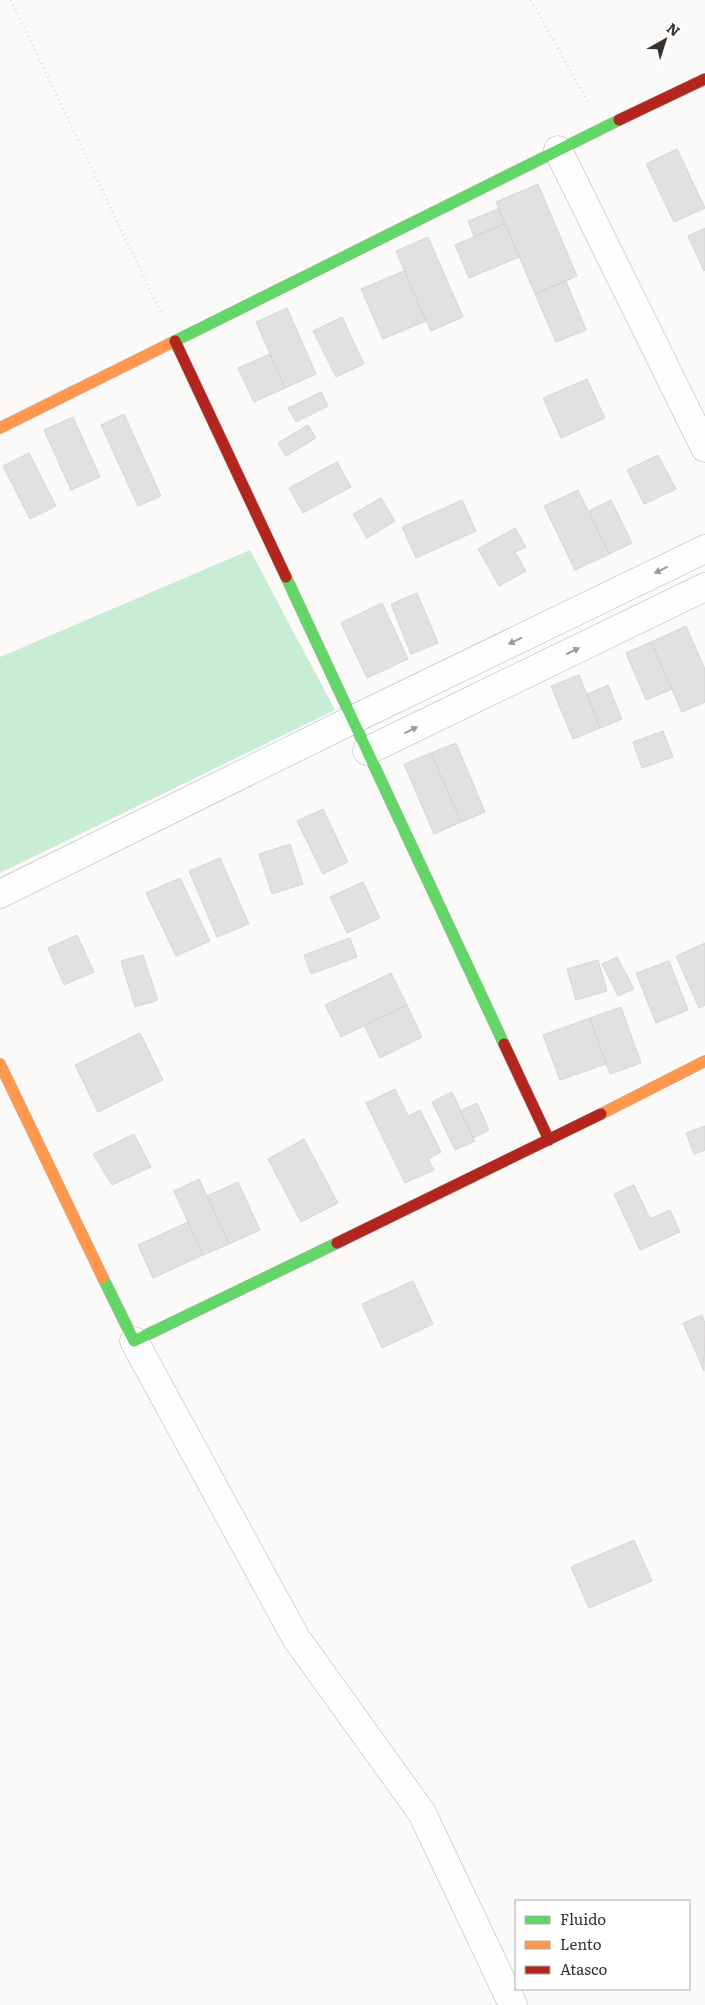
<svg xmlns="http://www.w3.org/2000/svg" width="705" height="2005" font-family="Literata,serif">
<rect width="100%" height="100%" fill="#fcfaf8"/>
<!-- green -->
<path fill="#c8ecd6" d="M 250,550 L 335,710 L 0,873 L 0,657 Z"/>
<!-- building -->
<path fill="#e3e0e1" stroke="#d7d4d5" d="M 677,149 L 705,208 L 674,222 L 646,164 Z
M 538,184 L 577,276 L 535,294 L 496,202 Z
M 498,209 L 505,224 L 474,236 L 468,221 Z
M 505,224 L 519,257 L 469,278 L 455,245 Z
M 705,228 L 705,270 L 704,271 L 688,236 Z
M 428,237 L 463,317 L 431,331 L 396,251 Z
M 404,271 L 426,321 L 383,339 L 361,289 Z
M 566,281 L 586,330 L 556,342 L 535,294 Z
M 287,308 L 316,374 L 285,388 L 256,322 Z
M 342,317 L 364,364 L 336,377 L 313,331 Z
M 270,354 L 285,388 L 254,402 L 238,368 Z
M 587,379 L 605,418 L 561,438 L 543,398 Z
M 321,392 L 328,406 L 296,422 L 288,408 Z
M 124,414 L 161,496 L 138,506 L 101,425 Z
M 73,417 L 100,477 L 71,490 L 44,430 Z
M 308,425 L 316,438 L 286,456 L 278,443 Z
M 29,453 L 56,506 L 30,519 L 3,466 Z
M 658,455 L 676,489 L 644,504 L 627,470 Z
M 337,462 L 351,487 L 303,513 L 289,488 Z
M 578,490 L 609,554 L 575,570 L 544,506 Z
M 381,498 L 395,521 L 367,538 L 353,514 Z
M 462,500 L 476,531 L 416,558 L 402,527 Z
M 611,500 L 632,543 L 609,554 L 589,511 Z
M 515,528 L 526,547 L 515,552 L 526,571 L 499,586 L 478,549 Z
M 417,593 L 438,643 L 411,654 L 391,604 Z
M 382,603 L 408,659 L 367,678 L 341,623 Z
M 686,626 L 705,669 L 705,702 L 682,712 L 651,642 Z
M 651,642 L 672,689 L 646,700 L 626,653 Z
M 579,675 L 600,728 L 573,739 L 551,686 Z
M 608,685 L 622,719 L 600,728 L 587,694 Z
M 663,731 L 673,757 L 642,768 L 633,742 Z
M 456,743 L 485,812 L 461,822 L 431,753 Z
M 431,753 L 461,822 L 434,834 L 404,764 Z
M 323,809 L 348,862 L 323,874 L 297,821 Z
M 290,844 L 303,884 L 272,894 L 259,854 Z
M 220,858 L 249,924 L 217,937 L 189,871 Z
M 180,878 L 210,941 L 176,956 L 146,893 Z
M 363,882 L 380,918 L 347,933 L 330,897 Z
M 77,935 L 94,972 L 64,985 L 48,948 Z
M 350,938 L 357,957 L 311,974 L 304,955 Z
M 705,943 L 705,1005 L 699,1008 L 676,956 Z
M 143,955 L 158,1000 L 135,1007 L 121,961 Z
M 617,957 L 634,989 L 618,996 L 602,964 Z
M 598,960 L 607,991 L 576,1000 L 567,969 Z
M 669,961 L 688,1010 L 656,1023 L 636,973 Z
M 391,973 L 407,1005 L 341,1037 L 325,1005 Z
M 407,1005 L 422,1037 L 380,1058 L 364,1025 Z
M 621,1007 L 641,1063 L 610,1074 L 590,1018 Z
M 590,1018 L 606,1064 L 560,1080 L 543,1035 Z
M 140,1033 L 163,1080 L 98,1112 L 75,1065 Z
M 395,1089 L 408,1116 L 420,1110 L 441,1152 L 428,1159 L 434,1170 L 405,1183 L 366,1103 Z
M 452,1092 L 475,1141 L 455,1150 L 432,1102 Z
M 477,1103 L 489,1130 L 473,1138 L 460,1111 Z
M 705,1126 L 705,1150 L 694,1154 L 686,1133 Z
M 134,1134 L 151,1167 L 112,1185 L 93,1154 Z
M 304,1139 L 338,1203 L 301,1222 L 268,1159 Z
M 199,1179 L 229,1244 L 203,1255 L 174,1191 Z
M 238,1182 L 260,1230 L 229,1244 L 207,1196 Z
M 634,1185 L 650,1219 L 670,1210 L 680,1232 L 640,1250 L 614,1194 Z
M 188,1222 L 203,1255 L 153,1278 L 138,1245 Z
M 413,1281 L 433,1324 L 382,1348 L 362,1304 Z
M 702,1315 L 705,1323 L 704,1371 L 683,1323 Z
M 634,1540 L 652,1581 L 589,1608 L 571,1567 Z"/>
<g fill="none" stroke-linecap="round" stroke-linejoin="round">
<defs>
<path id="street" d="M 558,150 L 705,448
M 367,751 L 705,587
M 0,894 L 352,720 L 705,549
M 134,1341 L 296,1638 L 422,1813 L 513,2005"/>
<path id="fast" d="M 169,344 L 619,120
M 286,577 L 504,1044
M 103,1278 L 134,1341 L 337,1243"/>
<path id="slow" d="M 0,428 L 169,344
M 0,1064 L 103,1278
M 601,1114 L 705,1061"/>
<path id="jam" d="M 619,120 L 705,79
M 175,341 L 286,577
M 504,1044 L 549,1140
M 337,1243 L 601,1114"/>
</defs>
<!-- street casing -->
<use href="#street" stroke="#b4b0ad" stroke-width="29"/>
<!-- fast casing -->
<use href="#fast" stroke="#b4b0ad" stroke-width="12"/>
<!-- slow casing -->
<use href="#slow" stroke="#b4b0ad" stroke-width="12"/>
<!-- jam casing -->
<use href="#jam" stroke="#b4b0ad" stroke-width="12"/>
<!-- path -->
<path stroke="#dfdede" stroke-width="3" stroke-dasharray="1 4" stroke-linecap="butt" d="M 11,0 L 162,315
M 531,0 L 589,104"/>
<!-- street -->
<use href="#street" stroke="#fffefe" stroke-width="28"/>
<!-- fast -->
<use href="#fast" stroke="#63d668" stroke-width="11"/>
<!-- slow -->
<use href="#slow" stroke="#ff974d" stroke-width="11"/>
<!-- jam -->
<use href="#jam" stroke="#b3261e" stroke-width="11"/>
</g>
<!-- one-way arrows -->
<defs><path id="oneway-solid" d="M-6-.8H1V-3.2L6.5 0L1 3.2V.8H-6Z" transform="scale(1.25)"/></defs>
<g fill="#9c9896">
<use href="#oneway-solid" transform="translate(661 570) rotate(154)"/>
<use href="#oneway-solid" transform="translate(515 641) rotate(154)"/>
<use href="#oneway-solid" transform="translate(573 651) rotate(-26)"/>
<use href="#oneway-solid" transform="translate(411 730) rotate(-26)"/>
</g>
<!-- legend -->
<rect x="515" y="1900" width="175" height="90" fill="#ffffff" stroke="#afadab"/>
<rect x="525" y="1916" width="25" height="8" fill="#63d668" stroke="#afadab"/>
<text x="560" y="1925" font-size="15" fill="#38322e">Fluido</text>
<rect x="525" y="1941" width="25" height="8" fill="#ff974d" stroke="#afadab"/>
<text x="560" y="1950" font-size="15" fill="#38322e">Lento</text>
<rect x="525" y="1966" width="25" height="8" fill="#b3261e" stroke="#afadab"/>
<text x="560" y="1975" font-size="15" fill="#38322e">Atasco</text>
<!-- north arrow -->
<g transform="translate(665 40) rotate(39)" stroke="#ffffff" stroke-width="4" paint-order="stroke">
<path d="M0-4L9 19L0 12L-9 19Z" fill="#38322e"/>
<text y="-8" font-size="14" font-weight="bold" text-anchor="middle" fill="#38322e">N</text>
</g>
</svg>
